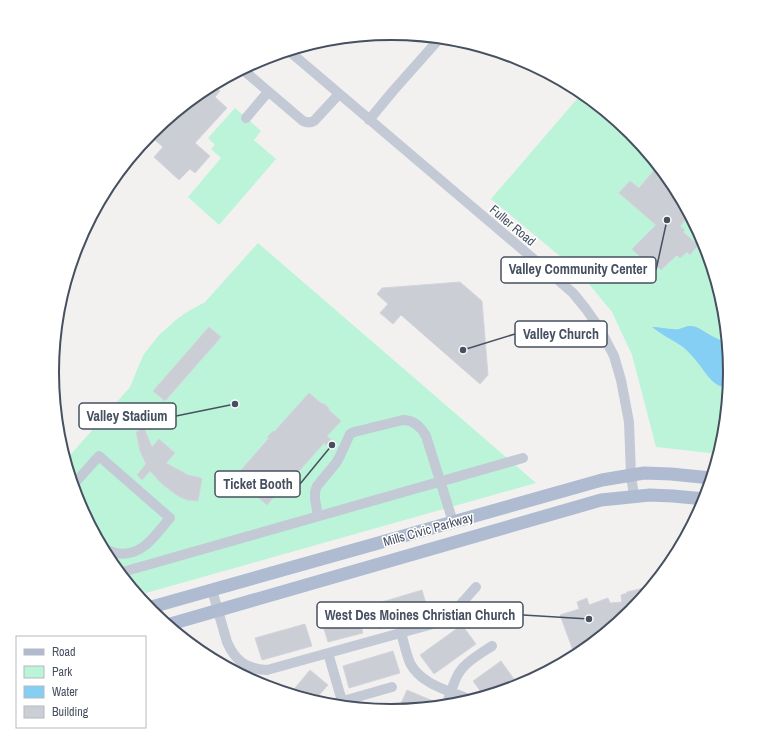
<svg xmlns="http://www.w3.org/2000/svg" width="782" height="744" font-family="'Archivo Narrow',sans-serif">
<rect width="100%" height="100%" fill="#f3f1f0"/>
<!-- green -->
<path fill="#bcf4d9" d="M 582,93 L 631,132 L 673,184 L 704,242 L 724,306 L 730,372 L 723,438 L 719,454 L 656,447 L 632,355 L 612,312 L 579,272 L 491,199 Z
M 235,108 L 261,131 L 254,140 L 276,159 L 219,225 L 188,197 L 221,158 L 211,149 L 215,145 L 208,138 Z
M 258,243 L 536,483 L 146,593 L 109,560 L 78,502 L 65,461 L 130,387 L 139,365 L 144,354 L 159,335 L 177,319 L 187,312 L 205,302 Z"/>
<!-- water -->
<path fill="#85cef4" d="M 688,326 C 698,325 704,332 712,336 C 717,339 722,340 727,344 L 730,372 L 729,387 C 714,389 706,373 698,363 C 694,358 689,352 683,347 C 673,340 662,335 652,327 C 660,327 670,330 679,329 C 682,328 685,327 688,326 Z"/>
<!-- building -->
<path fill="#ccced6" stroke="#d4d5dc" d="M 213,85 L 220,91 L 215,97 L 227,108 L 195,143 L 210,156 L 195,173 L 190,169 L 179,180 L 154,157 L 163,147 L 149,135 L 203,90 Z
M 656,168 L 673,184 L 690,215 L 680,226 L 685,230 L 683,232 L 698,245 L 690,255 L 687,252 L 680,258 L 677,255 L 661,270 L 655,264 L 650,269 L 640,259 L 641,258 L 632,249 L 656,225 L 619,193 L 630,181 L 639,188 Z
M 460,282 L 482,301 L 488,375 L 480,384 L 401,315 L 393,324 L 380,313 L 388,304 L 377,294 L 382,288 Z
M 209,327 L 221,337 L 165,401 L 153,391 Z
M 309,393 L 322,404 L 323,403 L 329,408 L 328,409 L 341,421 L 327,436 L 337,445 L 332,450 L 324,443 L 292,479 L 291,478 L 267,505 L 254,494 L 252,496 L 247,490 L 248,489 L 235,477 L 269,438 L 267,437 L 273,431 L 274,432 Z
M 144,428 L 152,447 L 159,439 L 175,453 L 166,463 L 188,475 L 201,478 L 201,479 L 202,479 L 198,501 L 197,501 L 187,500 L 178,496 L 162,484 L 150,471 L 142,480 L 137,475 L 146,464 L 140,451 L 136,432 Z
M 652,586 L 631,612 L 626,616 L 615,616 L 617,623 L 579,654 L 575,656 L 560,615 L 579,609 L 577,602 L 587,598 L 589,605 L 608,598 L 610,603 L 622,602 L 621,595 L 627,593 L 627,592 Z
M 422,590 L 429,614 L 379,629 L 372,605 Z
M 356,609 L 363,633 L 328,642 L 321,619 Z
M 305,624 L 312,646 L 262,660 L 255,638 Z
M 462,625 L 476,644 L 434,674 L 420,655 Z
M 393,651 L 400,673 L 349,688 L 343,666 Z
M 501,661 L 514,679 L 492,694 L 484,696 L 473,681 Z
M 310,670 L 328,685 L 314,701 L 290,694 Z
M 407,690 L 440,704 L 440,706 L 398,710 Z"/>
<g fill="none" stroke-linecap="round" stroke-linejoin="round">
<!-- minor -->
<path stroke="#c3cad6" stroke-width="10" d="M 289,51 L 550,273 L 573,293 L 586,309 L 600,329 L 614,356 L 621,380 L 629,422 L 631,475 L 634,496
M 242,69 L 303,121 C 307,123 310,123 314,121 L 339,94
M 246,118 L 268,92
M 369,120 L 393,91 L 440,38
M 73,485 L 99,456 L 170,518 C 155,535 142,558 116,553 C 111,552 106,550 102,547
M 318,516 L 315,499 L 315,492 L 317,486 L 336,463 L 340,456 L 350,434 L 354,432 L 403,420 C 414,420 421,427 426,436 L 453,522
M 119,573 L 523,458
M 212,590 L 227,642 C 235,661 247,669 267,670 L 440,622 L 451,615 L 476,587
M 401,633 C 404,643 406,653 410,663 C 421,685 451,691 471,700
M 328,653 L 342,701
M 329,705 L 392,687
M 446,706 C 450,696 454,678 461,670 C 467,661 483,652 492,646"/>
<!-- major -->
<path stroke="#aebbd1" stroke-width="13" d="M 148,608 L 602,480 L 644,473 L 671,474 L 711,478
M 167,625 L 601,500 L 650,495 L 673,496 L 705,499"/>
</g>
<g text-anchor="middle" stroke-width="3" stroke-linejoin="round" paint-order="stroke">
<!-- street labels -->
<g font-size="13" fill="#465060" stroke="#fff">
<text transform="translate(513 225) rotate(40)" y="5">Fuller Road</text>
<text transform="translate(428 529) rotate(-16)" y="5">Mills Civic Parkway</text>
</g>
</g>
<!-- crop -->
<path d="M0 0H782V744H0ZM59 372a332 332 0 1 1 664 0a332 332 0 1 1-664 0Z" fill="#fff" fill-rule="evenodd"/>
<path fill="none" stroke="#465060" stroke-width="2" d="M59 372a332 332 0 1 1 664 0a332 332 0 1 1-664 0Z"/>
<!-- callouts -->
<path fill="none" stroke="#465060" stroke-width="1.5" d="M667 220L656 270M463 350L515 334M235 404L176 416M332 445L300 484M589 619L523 615"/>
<g fill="#465060" stroke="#fff" stroke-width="1.5">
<circle cx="667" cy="220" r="4"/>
<circle cx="463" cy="350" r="4"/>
<circle cx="235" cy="404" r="4"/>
<circle cx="332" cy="445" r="4"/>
<circle cx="589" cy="619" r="4"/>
</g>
<g fill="#fff" stroke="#465060" stroke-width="1.5">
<rect x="501" y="257" width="155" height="26" rx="4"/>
<rect x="515" y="321" width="92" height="26" rx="4"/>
<rect x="79" y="403" width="97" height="26" rx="4"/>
<rect x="215" y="471" width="85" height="26" rx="4"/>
<rect x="317" y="602" width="206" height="26" rx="4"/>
</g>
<g font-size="14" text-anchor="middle" font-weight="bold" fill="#465060">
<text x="578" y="274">Valley Community Center</text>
<text x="561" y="339">Valley Church</text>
<text x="127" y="421">Valley Stadium</text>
<text x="258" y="489">Ticket Booth</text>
<text x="420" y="620">West Des Moines Christian Church</text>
</g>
<!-- legend -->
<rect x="16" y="636" width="130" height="92" fill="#ffffff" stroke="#b5b9bf"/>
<rect x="24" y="649" width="20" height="6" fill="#aebbd1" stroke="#b5b9bf"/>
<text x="52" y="656" font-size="12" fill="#465060">Road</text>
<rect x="24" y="666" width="20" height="12" fill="#bcf4d9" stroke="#b5b9bf"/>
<text x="52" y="676" font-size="12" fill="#465060">Park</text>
<rect x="24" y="686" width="20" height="12" fill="#85cef4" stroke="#b5b9bf"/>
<text x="52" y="696" font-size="12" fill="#465060">Water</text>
<rect x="24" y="706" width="20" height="12" fill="#ccced6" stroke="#b5b9bf"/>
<text x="52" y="716" font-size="12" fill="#465060">Building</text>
</svg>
